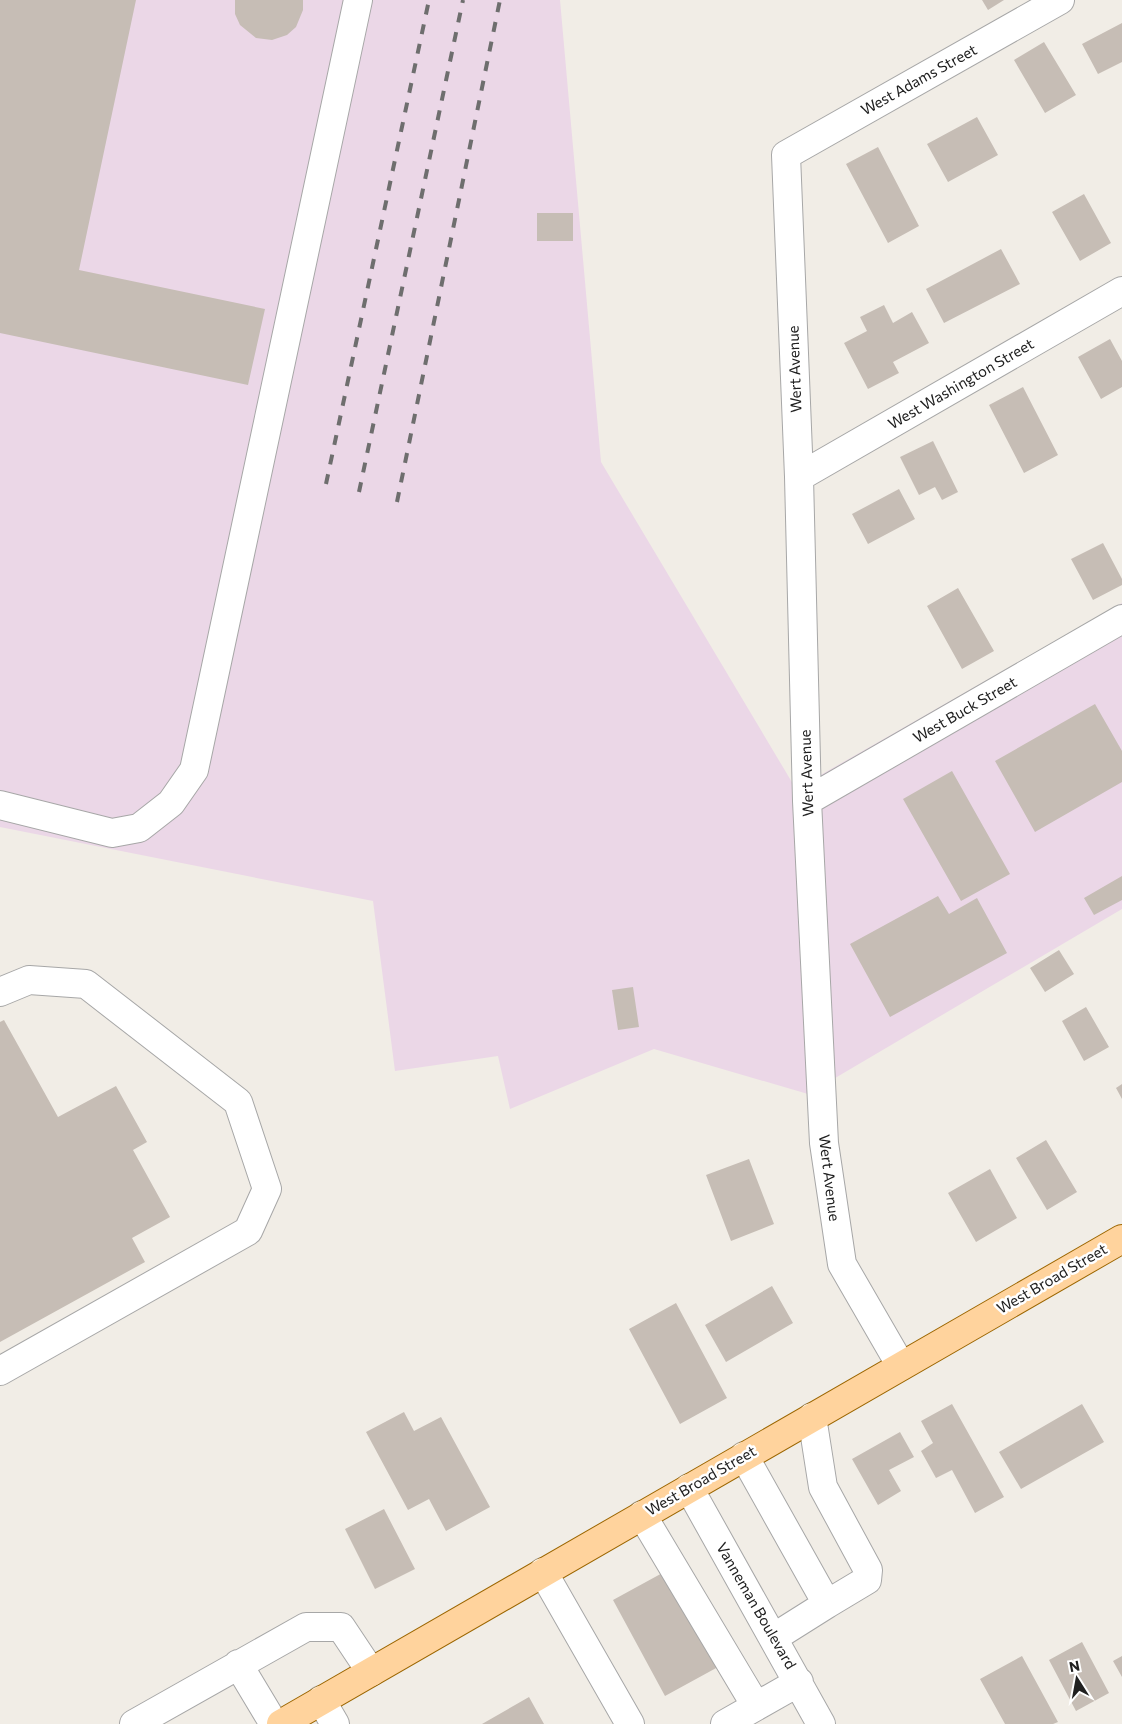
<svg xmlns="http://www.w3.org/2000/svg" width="1122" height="1724" font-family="Commissioner,sans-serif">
<rect width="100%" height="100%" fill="#f1ede6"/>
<!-- industrial -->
<path fill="#ebd7e7" d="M 0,0 L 560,0 L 601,462 L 796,789 L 1122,603 L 1122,909 L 808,1094 L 654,1049 L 510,1109 L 498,1056 L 395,1071 L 373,901 L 0,827 Z"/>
<!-- building -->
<path fill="#c6bdb5" d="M 0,0 L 136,0 L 79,270 L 265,309 L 248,385 L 0,333 Z
M 235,0 L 303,0 L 303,10 L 296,27 L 287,35 L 272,40 L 256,38 L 240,25 L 235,14 Z
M 982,0 L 1004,0 L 988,10 Z
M 1122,23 L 1122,62 L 1098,74 L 1082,44 Z
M 1044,42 L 1076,95 L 1045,113 L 1014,60 Z
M 977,117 L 998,155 L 948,182 L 927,144 Z
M 878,147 L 919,226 L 888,243 L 846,164 Z
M 1084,194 L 1111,243 L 1080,261 L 1052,212 Z
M 537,213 L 573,213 L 573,241 L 537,241 Z
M 1001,249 L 1020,284 L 944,323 L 926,289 Z
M 884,305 L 893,323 L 912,312 L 929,343 L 893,362 L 899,373 L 868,389 L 844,343 L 867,331 L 860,317 Z
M 1110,339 L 1122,361 L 1122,387 L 1101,399 L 1078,357 Z
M 1023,387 L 1058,455 L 1024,473 L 989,405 Z
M 933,441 L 958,492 L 942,500 L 935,487 L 919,495 L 900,457 Z
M 899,489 L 915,519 L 868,544 L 852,514 Z
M 1103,543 L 1122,579 L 1122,585 L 1093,600 L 1071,559 Z
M 958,588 L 994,651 L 962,669 L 927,606 Z
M 1095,704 L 1122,751 L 1122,782 L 1035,832 L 995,761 Z
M 952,771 L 1010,874 L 961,901 L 903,799 Z
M 1122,876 L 1122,900 L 1094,915 L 1084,898 Z
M 938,896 L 949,914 L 977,898 L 1007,953 L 890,1017 L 850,944 Z
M 1059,950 L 1074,974 L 1045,992 L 1030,968 Z
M 633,987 L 639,1027 L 618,1030 L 612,990 Z
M 1086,1007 L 1109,1047 L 1084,1061 L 1062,1021 Z
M 4,1020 L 58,1117 L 116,1086 L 147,1142 L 133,1150 L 170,1217 L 132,1238 L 145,1262 L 0,1342 L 0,1022 Z
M 1122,1084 L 1122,1099 L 1116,1088 Z
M 1046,1140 L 1077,1192 L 1047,1210 L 1016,1158 Z
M 749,1159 L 774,1224 L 731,1241 L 706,1175 Z
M 990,1169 L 1017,1218 L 976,1242 L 948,1193 Z
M 772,1286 L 793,1323 L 726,1362 L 705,1325 Z
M 676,1303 L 727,1398 L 680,1424 L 629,1329 Z
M 952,1404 L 1004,1497 L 975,1513 L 952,1470 L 936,1478 L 921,1451 L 933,1443 L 921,1421 Z
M 1082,1404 L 1104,1442 L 1021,1489 L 999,1452 Z
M 404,1412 L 414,1431 L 441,1417 L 490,1507 L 446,1531 L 429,1499 L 408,1510 L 366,1432 Z
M 900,1432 L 914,1457 L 889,1470 L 901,1491 L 878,1505 L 852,1459 Z
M 384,1509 L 415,1569 L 375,1589 L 345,1529 Z
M 666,1571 L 718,1667 L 665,1696 L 613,1600 Z
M 1082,1642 L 1109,1693 L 1076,1711 L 1049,1660 Z
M 1022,1656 L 1058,1722 L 1053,1724 L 1005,1724 L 980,1679 Z
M 1122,1656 L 1122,1677 L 1113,1661 Z
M 529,1697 L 544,1724 L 482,1724 Z"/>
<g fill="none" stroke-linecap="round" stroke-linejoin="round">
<defs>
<path id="minor" d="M 799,477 L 1122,291
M 807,801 L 1122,619
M 0,805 L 112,833 L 139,828 L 171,803 L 194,770 L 358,0
M 0,992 L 29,980 L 86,984 L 238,1102 L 267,1189 L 248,1231 L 0,1371
M 901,1366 L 842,1264 L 824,1143 L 807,801 L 799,477 L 786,155 L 1060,0
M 744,1456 L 827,1604 L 867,1580 L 868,1570 L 823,1487 L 812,1417
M 689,1488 L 821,1724
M 642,1515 L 756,1706
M 543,1572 L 630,1724
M 773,1638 L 827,1604
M 238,1664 L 274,1724
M 321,1700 L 335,1724
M 134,1724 L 306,1627 L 341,1627 L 371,1672
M 725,1724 L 799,1682"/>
<path id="major" d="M 281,1724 L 1122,1239"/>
</defs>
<!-- minor casing -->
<use href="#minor" stroke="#a7a7a7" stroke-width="30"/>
<!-- major casing -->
<use href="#major" stroke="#9c6600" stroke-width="30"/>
<!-- minor -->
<use href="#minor" stroke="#fff" stroke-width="28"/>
<!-- major -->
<use href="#major" stroke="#ffd39d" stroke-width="28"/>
<!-- rail -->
<path stroke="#6e6e6e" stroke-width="4" stroke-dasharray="10 10" stroke-linecap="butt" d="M 326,484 L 429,0
M 359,492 L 463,0
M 397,502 L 500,0"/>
</g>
<g text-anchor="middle" stroke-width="5" stroke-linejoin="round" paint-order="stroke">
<!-- street labels -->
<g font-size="15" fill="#202020" stroke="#fff">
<text transform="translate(919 80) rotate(-29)" y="5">West Adams Street</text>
<text transform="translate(795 369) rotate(-92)" y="5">Wert Avenue</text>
<text transform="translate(961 384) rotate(-30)" y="5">West Washington Street</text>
<text transform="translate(965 710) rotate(-30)" y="5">West Buck Street</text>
<text transform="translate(807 773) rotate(-92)" y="5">Wert Avenue</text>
<text transform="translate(829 1178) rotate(83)" y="5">Wert Avenue</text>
<text transform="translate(1052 1279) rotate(-30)" y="5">West Broad Street</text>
<text transform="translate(701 1481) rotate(-30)" y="5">West Broad Street</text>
<text transform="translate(756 1606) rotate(60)" y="5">Vanneman Boulevard</text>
</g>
</g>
<!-- north arrow -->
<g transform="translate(1077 1679) rotate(349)" stroke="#ffffff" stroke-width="4" paint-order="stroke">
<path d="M0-4L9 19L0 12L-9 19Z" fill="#202020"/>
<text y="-8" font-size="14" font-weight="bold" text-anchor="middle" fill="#202020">N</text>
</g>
</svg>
